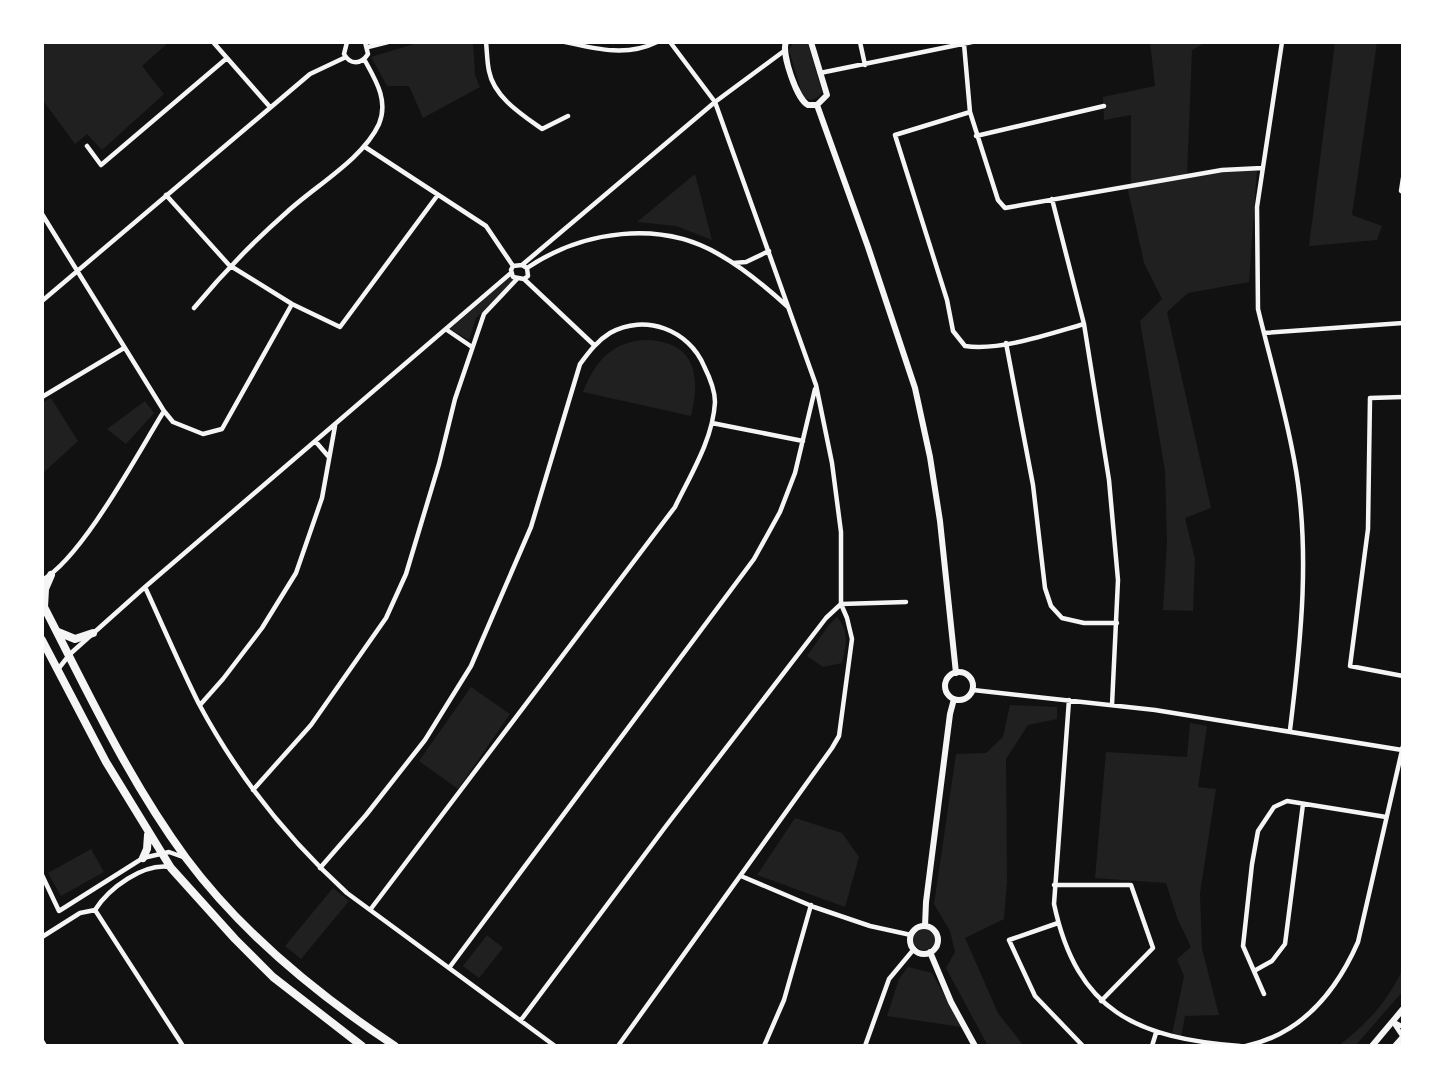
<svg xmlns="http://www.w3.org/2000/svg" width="1445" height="1088" font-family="'IBM Plex Sans',sans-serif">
<rect width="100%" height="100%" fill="#111"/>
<!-- green -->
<path fill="#202020" d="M 42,42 L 169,42 L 142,66 L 164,94 L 102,150 L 87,134 L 75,144 L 42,99 Z
M 473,42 L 475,75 L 480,87 L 423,118 L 409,86 L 387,86 L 371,57 L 414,44 Z
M 794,42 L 808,44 L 822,92 L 817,98 L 810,100 L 803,97 L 789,50 Z
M 1150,42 L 1207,42 L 1192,50 L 1187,176 L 1222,170 L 1257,169 L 1249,282 L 1188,293 L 1167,312 L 1211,508 L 1185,518 L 1195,559 L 1193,611 L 1163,610 L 1167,541 L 1165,471 L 1140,321 L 1162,299 L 1144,263 L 1127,186 L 1131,185 L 1131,115 L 1104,120 L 1103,97 L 1155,86 Z
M 1335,42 L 1377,42 L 1352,215 L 1382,226 L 1377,240 L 1309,246 Z
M 695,174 L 712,240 L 676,226 L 637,222 Z
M 511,276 L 514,280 L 476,318 L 469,340 L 450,329 Z
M 645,340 C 695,341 701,374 691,416 L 583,392 C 595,362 611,342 645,340 Z
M 51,398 L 78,441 L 42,474 L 42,403 Z
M 145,401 L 154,413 L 126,444 L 107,429 Z
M 837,617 C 850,633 846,645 842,663 L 823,667 L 807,656 L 829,625 Z
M 471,687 L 510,714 L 458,789 L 419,761 Z
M 1010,705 L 1057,707 L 1057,719 L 1028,725 L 1006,759 L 1007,881 L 1004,919 L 965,938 L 998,1013 L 1024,1046 L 988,1046 L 946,968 L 955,952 L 950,931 L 934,904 L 956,754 L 986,753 L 1003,737 Z
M 1190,723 L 1207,726 L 1198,787 L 1216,789 L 1200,893 L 1202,949 L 1219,1015 L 1185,1016 L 1181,1037 L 1172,1035 L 1184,976 L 1177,959 L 1191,947 L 1178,920 L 1166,883 L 1095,878 L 1106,752 L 1187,757 Z
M 795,818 L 842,833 L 859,857 L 845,907 L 757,875 Z
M 91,849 L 104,872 L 61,896 L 48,873 Z
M 333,888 L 349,901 L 301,959 L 285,946 Z
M913 939a11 11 0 1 1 22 0a11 11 0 1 1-22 0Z
M 487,935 L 503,948 L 479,978 L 463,966 Z
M 908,967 L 932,973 L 962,1027 L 887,1016 L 899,979 Z
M 1403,968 L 1403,991 L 1355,1046 L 1338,1046 C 1366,1025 1389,1000 1403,968 Z"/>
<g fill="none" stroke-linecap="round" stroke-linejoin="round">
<!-- minor -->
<path stroke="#f5f5f5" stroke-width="4.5" d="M 213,42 L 270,107
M 347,42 L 344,54 C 350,65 361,65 368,54 L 365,42
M 486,42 C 487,51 487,62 489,71 C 494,97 521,114 542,129 L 568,116
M 565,42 C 596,49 627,57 657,42
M 860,42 L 865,65
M 1282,42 L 1257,207 L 1258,309 C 1270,359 1285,409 1294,459 C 1311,548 1301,641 1290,730
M 964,44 L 970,112 L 998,200 L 1005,208 L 1222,170 L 1262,168
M 368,47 L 388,42
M 820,73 L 972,42
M 970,112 L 895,135 L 947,300 L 953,331 L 965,346 C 1001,351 1049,334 1084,324 L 1052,199
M 976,136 L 1104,106
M 87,146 L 101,165 L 227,58
M 365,147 L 486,226 L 513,266
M 1403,178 L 1401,191 L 1403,192
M 166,195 L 229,265 L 292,304 L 340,327 L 437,196
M 42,214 L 164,411 L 173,422 L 203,434 L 222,429 L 292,304
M 733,263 L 746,262 L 769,251
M 522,265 L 715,102 L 784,51
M 527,268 C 582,231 660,219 720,255 C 745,269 766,287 788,307
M 524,279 L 528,276 L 527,268 L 522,265 L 513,266 L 511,270 L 513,277 L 524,279 L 594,345
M 42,301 L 310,74 L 346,57
M 194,308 C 223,273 253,242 287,212 C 315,186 363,159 379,124 C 389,100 375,79 364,59
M 1084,324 L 1109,480 L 1118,580 L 1112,705
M 447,330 L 472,347
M 1264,333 L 1403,323
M 1006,343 L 1033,485 L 1045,588 L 1051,606 L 1062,618 L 1084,623 L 1117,623
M 42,397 L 124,348
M 1403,397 L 1370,398 L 1368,529 L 1350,666 L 1403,676
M 712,423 L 803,441
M 316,442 L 328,456
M 42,580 C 82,558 138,453 164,411
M 145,587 C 163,626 180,666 199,704 C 237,775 288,839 347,893 L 555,1046
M 841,604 L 906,602
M 59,668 L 70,654 L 145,587 L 511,273
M 973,690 L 1155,710 L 1402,750
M 1069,700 L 1054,904 C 1077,1012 1137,1038 1240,1046
M 200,705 L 223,679 L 262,628 L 296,573 L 322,498 L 335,426
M 253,790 L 311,725 L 386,618 L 406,574 L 439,464 L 455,399 L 484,314 L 517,279
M 320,868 L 366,815 L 425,740 L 471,666 L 531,527 L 580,364 C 589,352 597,341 610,333 C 645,313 689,330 704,366 C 709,376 715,390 715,402 C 713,439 691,474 675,507 L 370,910
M 42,875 L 59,911 L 143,858 L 169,852 L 183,857
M 741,876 L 814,907 L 870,926 L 911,935
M 1054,885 L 1131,885 L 1153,948 L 1101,1001
M 95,910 L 183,1046
M 95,910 C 109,888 143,863 170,867
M 1058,923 L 1009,940 L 1035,996 L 1083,1046
M 42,937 L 80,913 L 95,910
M 449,968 L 754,559 L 780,512 L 795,473 L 815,389
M 1254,971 L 1272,961 L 1285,944 L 1303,804
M 1264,994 L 1243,946 L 1252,864 L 1258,831 L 1274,807 L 1287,801 L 1386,817
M 521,1020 L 666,826 L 826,618 L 841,604
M 1393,1022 L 1403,1037
M 1394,1022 L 1403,1027
M 42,1041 L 45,1046
M 618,1046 L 832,748 L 839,736 L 852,639 L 847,618 L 841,604 L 841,532 L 832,463 L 816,385 L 715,102 L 670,42
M 764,1046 L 784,1000 L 811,905
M 865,1046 L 889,979 L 914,949
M 1152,1046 L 1156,1033
M 1246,1046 C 1301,1034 1336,992 1358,942 L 1403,746"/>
<!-- tertiary -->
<path stroke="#f5f5f5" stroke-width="6" d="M 786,42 C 781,53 797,100 808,105 L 817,105 L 827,95 L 811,42
M 817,105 L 868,247 L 915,388 L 930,457 L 940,521 L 956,673
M945 686a14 14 0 1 1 28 0a14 14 0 1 1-28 0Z
M 925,926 L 926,902 L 950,714 L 954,699
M910 940a14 14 0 1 1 28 0a14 14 0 1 1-28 0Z
M 930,952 L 951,1002 L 975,1046
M 1372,1046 L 1403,1009
M 1395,1046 L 1403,1037"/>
<!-- primary -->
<path stroke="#f5f5f5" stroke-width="8" d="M 42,603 C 87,690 128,779 186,858 C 241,932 318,995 395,1046
M 44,607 L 45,589 L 51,575
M 58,632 L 75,639 L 93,633
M 42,640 L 106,762 L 171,868 L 235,939 L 273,977 L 362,1046
M 143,858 L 147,849 L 148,835"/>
</g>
<!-- border -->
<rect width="1445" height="1088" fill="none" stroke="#ffffff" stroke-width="88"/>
</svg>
